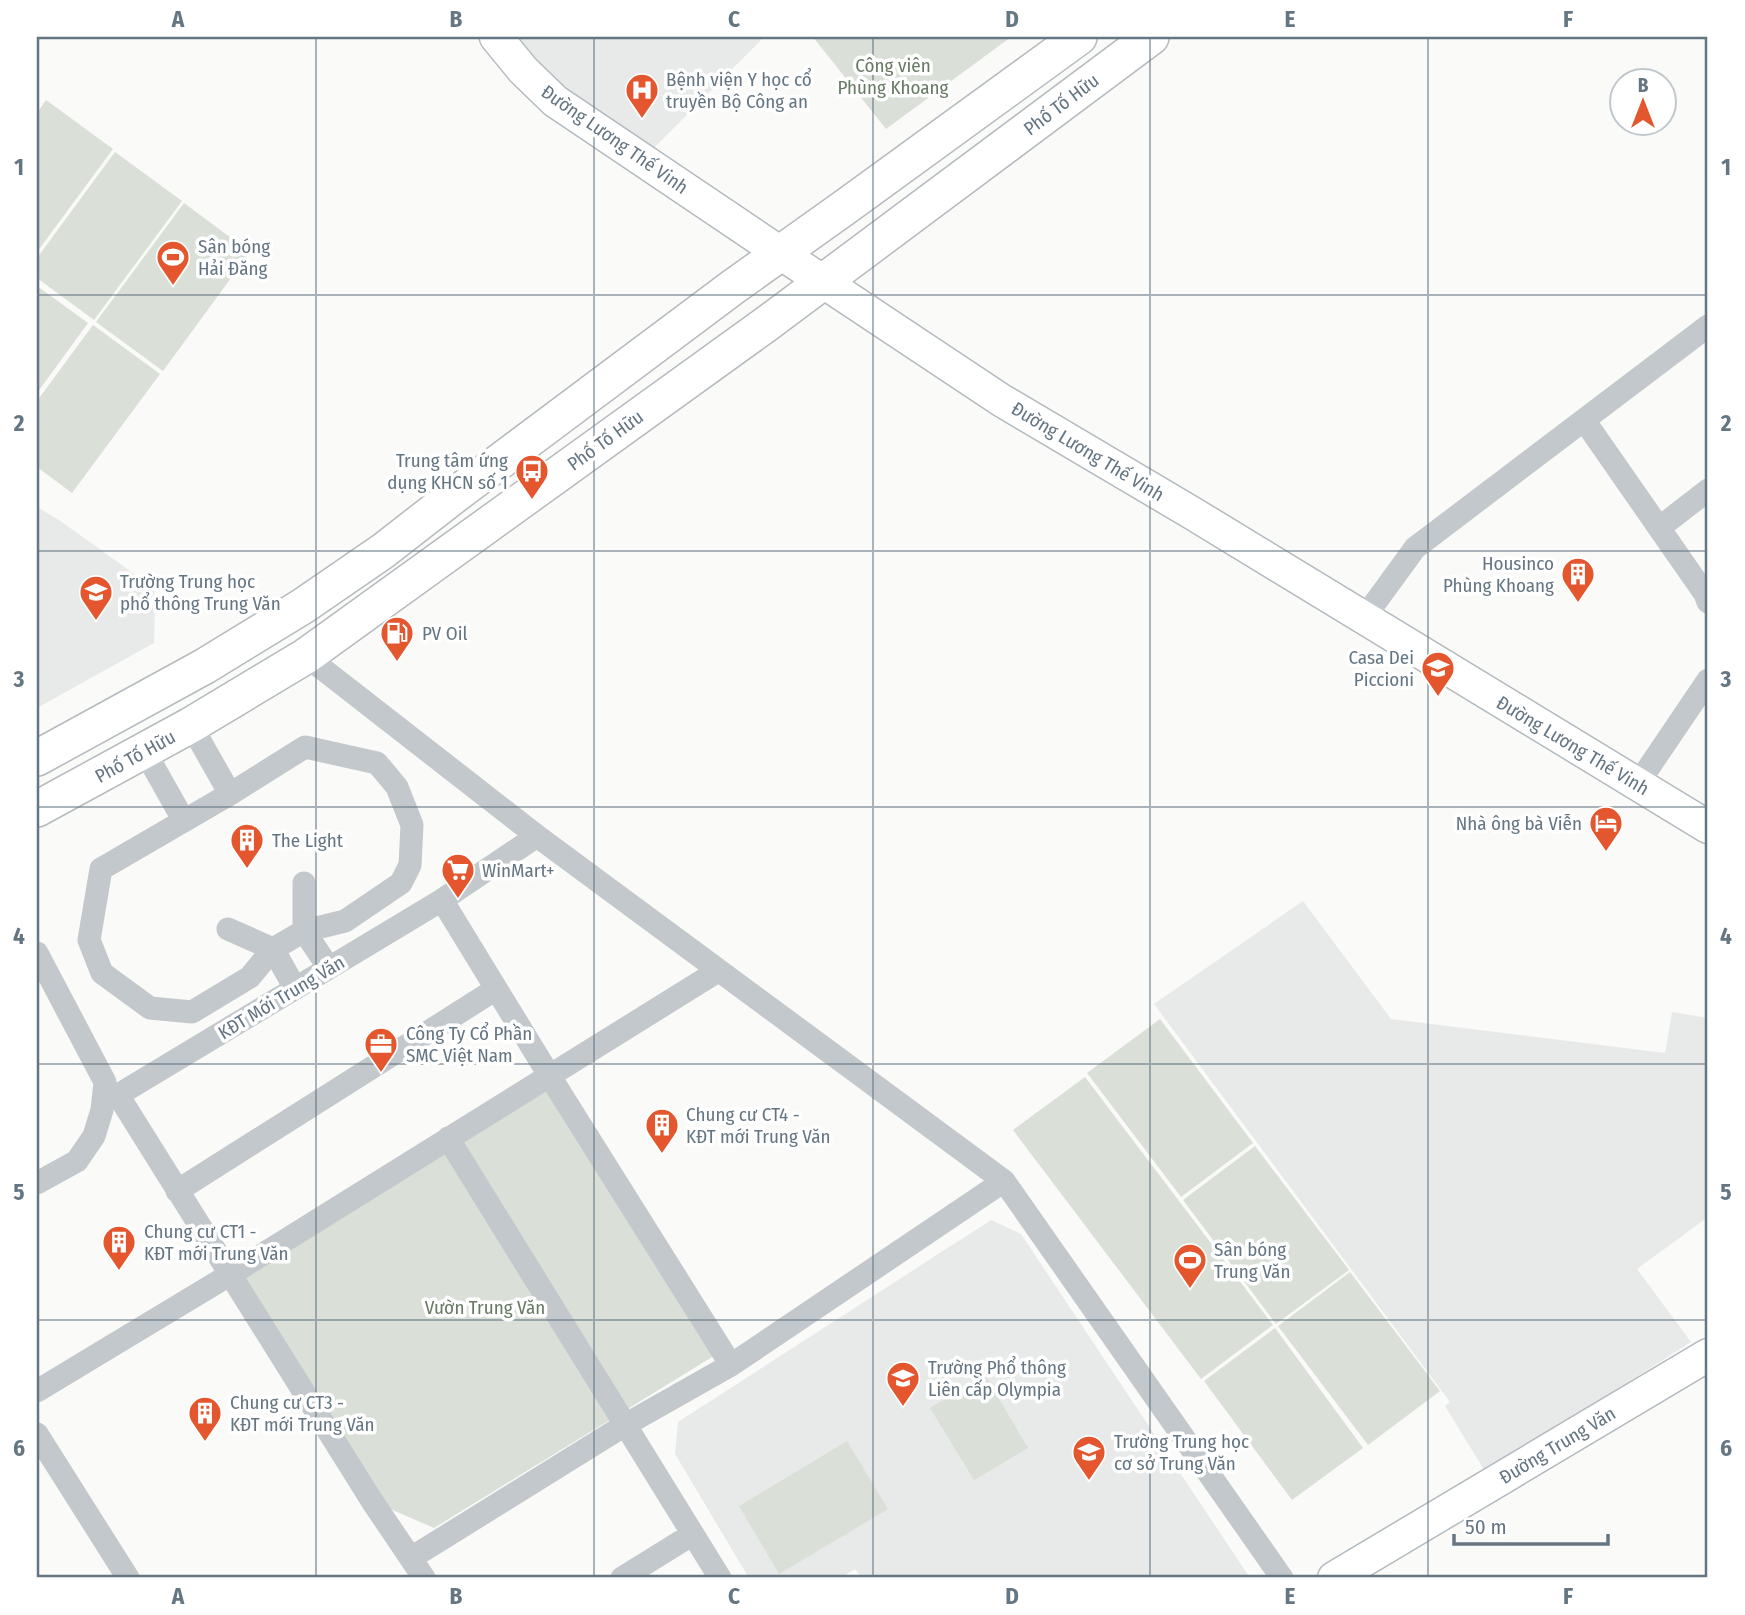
<svg xmlns="http://www.w3.org/2000/svg" width="1745" height="1615" font-family="'Fira Sans Condensed',sans-serif">
<rect width="100%" height="100%" fill="#fafaf8"/>
<!-- built -->
<path fill="#e8e9e9" d="M 516,37 L 764,37 L 648,154 L 558,86 Z
M 37,507 L 59,520 L 154,588 L 155,602 L 154,643 L 37,708 Z
M 1303,901 L 1391,1019 L 1665,1053 L 1672,1012 L 1708,1018 L 1708,1217 L 1637,1269 L 1691,1342 L 1486,1473 L 1445,1406 L 1450,1402 L 1154,1004 Z
M 991,1220 L 1021,1234 L 1250,1578 L 862,1578 L 855,1569 L 840,1578 L 749,1578 L 675,1454 L 678,1422 Z"/>
<!-- green -->
<path fill="#dadfd7" d="M 813,37 L 1011,37 L 886,129 Z
M 46,100 L 113,149 L 37,252 L 37,113 Z
M 115,152 L 182,201 L 94,320 L 37,278 L 37,258 Z
M 184,203 L 250,252 L 163,371 L 96,322 Z
M 37,286 L 88,323 L 37,393 Z
M 93,325 L 160,374 L 72,493 L 37,467 L 37,401 Z
M 1160,1019 L 1253,1143 L 1181,1197 L 1087,1073 Z
M 549,1075 L 717,1354 L 434,1528 L 372,1501 L 231,1274 Z
M 1085,1077 L 1273,1325 L 1201,1379 L 1013,1130 Z
M 1255,1146 L 1349,1270 L 1276,1324 L 1183,1200 Z
M 1350,1272 L 1440,1391 L 1368,1445 L 1278,1326 Z
M 1275,1328 L 1363,1448 L 1292,1500 L 1204,1381 Z
M 985,1375 L 1028,1448 L 974,1480 L 930,1408 Z
M 847,1441 L 888,1509 L 779,1574 L 739,1506 Z"/>
<g fill="none" stroke-linecap="round" stroke-linejoin="round">
<defs>
<path id="secondary" d="M 496,37 L 523,70 L 555,101 L 822,281 L 1001,400 L 1192,513 L 1708,827
M 1334,1578 L 1708,1355"/>
<path id="primary" d="M 37,758 L 205,666 L 303,606 L 383,551 L 455,495 L 733,287 L 848,205 L 1079,37
M 37,809 L 191,725 L 306,656 L 765,325 L 1151,37"/>
</defs>
<!-- secondary casing -->
<use href="#secondary" stroke="#b3babf" stroke-width="35"/>
<!-- primary casing -->
<use href="#primary" stroke="#b5babe" stroke-width="38"/>
<!-- street -->
<path stroke="#c3c8cc" stroke-width="23" d="M 1584,420 L 1705,594 L 1708,602
M 1659,528 L 1708,490
M 1364,618 L 1415,548 L 1708,326
M 306,656 L 537,836 L 1004,1181 L 1282,1578
M 191,725 L 230,794
M 305,747 L 377,763 L 397,787 L 412,825 L 410,865 L 401,883 L 345,921 L 304,931 L 273,949 L 250,977 L 192,1012 L 150,1008 L 102,973 L 89,940 L 101,869 L 230,794 Z
M 144,750 L 184,821
M 1637,785 L 1708,680
M 304,883 L 304,931 L 329,968
M 442,900 L 549,1075 L 731,1365
M 228,929 L 273,949 L 295,988
M 37,953 L 105,1082 L 102,1110 L 94,1136 L 77,1161 L 37,1183
M 448,1138 L 720,1578
M 177,1191 L 496,989
M 37,1391 L 231,1274 L 718,971
M 37,1434 L 128,1578
M 411,1558 L 625,1425 L 731,1365 L 1004,1181
M 424,1578 L 372,1501 L 118,1095 L 442,900 L 537,836
M 622,1578 L 693,1534"/>
<!-- secondary -->
<use href="#secondary" stroke="#fff" stroke-width="32"/>
<!-- primary -->
<use href="#primary" stroke="#fff" stroke-width="35"/>
</g>
<!-- grid -->
<path fill="none" stroke="#657683" stroke-width="2" stroke-opacity="0.55" d="M 316,37 L 316,1578M 594,37 L 594,1578M 873,37 L 873,1578M 1150,37 L 1150,1578M 1428,37 L 1428,1578M 37,295 L 1708,295M 37,551 L 1708,551M 37,807 L 1708,807M 37,1064 L 1708,1064M 37,1320 L 1708,1320"/>
<!-- icons -->
<defs>
<symbol id="hospital-pin" viewBox="-11 -11 22 30"><path d="M0 17L-7.5 6A9.5 9.5 0 1 1 7.5 6Z" fill="#e4572e" stroke="#fff"/><path d="M-5-5h3v3.5h4V-5h3V5h-3V1.5h-4V5h-3Z" fill="#fff"/></symbol>
<symbol id="stadium-pin" viewBox="-11 -11 22 30"><path d="M0 17L-7.5 6A9.5 9.5 0 1 1 7.5 6Z" fill="#e4572e" stroke="#fff"/><path d="M0-5a6.5 5 0 1 0 0 10a6.5 5 0 1 0 0-10ZM-3.5-1.8h7v3.6h-7Z" fill="#fff"/></symbol>
<symbol id="bus-pin" viewBox="-11 -11 22 30"><path d="M0 17L-7.5 6A9.5 9.5 0 1 1 7.5 6Z" fill="#e4572e" stroke="#fff"/><path d="M-5-6H5V4H4V6H2V4H-2V6H-4V4H-5ZM-3.5-4V0h7V-4ZM-3.5 1.2v1.5H-2V1.2ZM2 1.2v1.5H3.5V1.2Z" fill="#fff"/></symbol>
<symbol id="building-pin" viewBox="-11 -11 22 30"><path d="M0 17L-7.5 6A9.5 9.5 0 1 1 7.5 6Z" fill="#e4572e" stroke="#fff"/><path d="M-4-6H4V6H1V3H-1V6H-4ZM-2.5-4.3h1.7v1.8h-1.7ZM.8-4.3h1.7v1.8H.8ZM-2.5-1h1.7V.8h-1.7ZM.8-1h1.7V.8H.8Z" fill="#fff"/></symbol>
<symbol id="school-pin" viewBox="-11 -11 22 30"><path d="M0 17L-7.5 6A9.5 9.5 0 1 1 7.5 6Z" fill="#e4572e" stroke="#fff"/><path d="M0-5L7-2L0 1L-7-2ZM-4 1L0 2.5L4 1V4Q0 6-4 4Z" fill="#fff"/></symbol>
<symbol id="fuel-pin" viewBox="-11 -11 22 30"><path d="M0 17L-7.5 6A9.5 9.5 0 1 1 7.5 6Z" fill="#e4572e" stroke="#fff"/><path d="M-5.5-6h7V0h2V4h1.3V-2.5L3-4.5l.8-.8L6-3V5H2.5V1h-1V6h-7ZM-4.2-4.7v3.2H.2V-4.7Z" fill="#fff"/></symbol>
<symbol id="hotel-pin" viewBox="-11 -11 22 30"><path d="M0 17L-7.5 6A9.5 9.5 0 1 1 7.5 6Z" fill="#e4572e" stroke="#fff"/><path d="M-6-4.5h1.5V1H6V5H4.5V3h-9V5H-6ZM-4 0a1.8 1.8 0 1 1 3.6 0ZM.5 0V-2.5h3Q6-2.5 6 0Z" fill="#fff"/></symbol>
<symbol id="supermarket-pin" viewBox="-11 -11 22 30"><path d="M0 17L-7.5 6A9.5 9.5 0 1 1 7.5 6Z" fill="#e4572e" stroke="#fff"/><path d="M-6-5.5h2.5l.6 2H6L4.5 2H-2.5L-4.4-4H-6ZM-1.5 3.2a1.3 1.3 0 1 0 .1 0ZM3 3.2a1.3 1.3 0 1 0 .1 0Z" fill="#fff"/></symbol>
<symbol id="office-pin" viewBox="-11 -11 22 30"><path d="M0 17L-7.5 6A9.5 9.5 0 1 1 7.5 6Z" fill="#e4572e" stroke="#fff"/><path d="M-6-3h4V-5.5h4V-3h4V5H-6ZM-1-4.5V-3h2v-1.5ZM-6 0V1H6V0Z" fill="#fff"/></symbol>
</defs>
<g fill-rule="evenodd">
<use href="#hospital-pin" x="623" y="71" width="38" height="52"/>
<use href="#stadium-pin" x="154" y="238" width="38" height="52"/>
<use href="#bus-pin" x="513" y="452" width="38" height="52"/>
<use href="#building-pin" x="1559" y="555" width="38" height="52"/>
<use href="#school-pin" x="77" y="573" width="38" height="52"/>
<use href="#fuel-pin" x="378" y="614" width="38" height="52"/>
<use href="#school-pin" x="1419" y="649" width="38" height="52"/>
<use href="#hotel-pin" x="1587" y="804" width="38" height="52"/>
<use href="#building-pin" x="228" y="821" width="38" height="52"/>
<use href="#supermarket-pin" x="439" y="851" width="38" height="52"/>
<use href="#office-pin" x="362" y="1025" width="38" height="52"/>
<use href="#building-pin" x="643" y="1106" width="38" height="52"/>
<use href="#building-pin" x="100" y="1223" width="38" height="52"/>
<use href="#stadium-pin" x="1171" y="1241" width="38" height="52"/>
<use href="#school-pin" x="884" y="1359" width="38" height="52"/>
<use href="#building-pin" x="186" y="1394" width="38" height="52"/>
<use href="#school-pin" x="1070" y="1433" width="38" height="52"/>
</g>
<g text-anchor="middle" stroke-width="7" stroke-linejoin="round" paint-order="stroke">
<!-- park labels -->
<g font-size="19" fill="#687a64" stroke="#fff">
<text x="893" y="72">Công viên<tspan x="893" dy="22">Phùng Khoang</tspan></text>
<text x="485" y="1314">Vườn Trung Văn</text>
</g>
<!-- poi labels -->
<g font-size="19" fill="#657683" stroke="#fff" text-anchor="start">
<text x="666" y="86">Bệnh viện Y học cổ<tspan x="666" dy="22">truyền Bộ Công an</tspan></text>
<text x="198" y="253">Sân bóng<tspan x="198" dy="22">Hải Đăng</tspan></text>
<text x="508" y="467" text-anchor="end">Trung tâm ứng<tspan x="508" dy="22">dụng KHCN số 1</tspan></text>
<text x="1554" y="570" text-anchor="end">Housinco<tspan x="1554" dy="22">Phùng Khoang</tspan></text>
<text x="120" y="588">Trường Trung học<tspan x="120" dy="22">phổ thông Trung Văn</tspan></text>
<text x="422" y="640">PV Oil</text>
<text x="1414" y="664" text-anchor="end">Casa Dei<tspan x="1414" dy="22">Piccioni</tspan></text>
<text x="1582" y="830" text-anchor="end">Nhà ông bà Viễn</text>
<text x="272" y="847">The Light</text>
<text x="482" y="877">WinMart+</text>
<text x="406" y="1040">Công Ty Cổ Phần<tspan x="406" dy="22">SMC Việt Nam</tspan></text>
<text x="686" y="1121">Chung cư CT4 -<tspan x="686" dy="22">KĐT mới Trung Văn</tspan></text>
<text x="144" y="1238">Chung cư CT1 -<tspan x="144" dy="22">KĐT mới Trung Văn</tspan></text>
<text x="1214" y="1256">Sân bóng<tspan x="1214" dy="22">Trung Văn</tspan></text>
<text x="928" y="1374">Trường Phổ thông<tspan x="928" dy="22">Liên cấp Olympia</tspan></text>
<text x="230" y="1409">Chung cư CT3 -<tspan x="230" dy="22">KĐT mới Trung Văn</tspan></text>
<text x="1114" y="1448">Trường Trung học<tspan x="1114" dy="22">cơ sở Trung Văn</tspan></text>
</g>
<!-- street labels -->
<g font-size="19" fill="#657683" stroke="#fff">
<text transform="translate(1061 104) rotate(-37)" y="7">Phố Tố Hữu</text>
<text transform="translate(615 139) rotate(35)" y="7">Đường Lương Thế Vinh</text>
<text transform="translate(605 440) rotate(-36)" y="7">Phố Tố Hữu</text>
<text transform="translate(1088 451) rotate(31)" y="7">Đường Lương Thế Vinh</text>
<text transform="translate(1573 745) rotate(31)" y="7">Đường Lương Thế Vinh</text>
<text transform="translate(135 756) rotate(-29)" y="7">Phố Tố Hữu</text>
<text transform="translate(281 997) rotate(-31)" y="7">KĐT Mới Trung Văn</text>
<text transform="translate(1557 1445) rotate(-31)" y="7">Đường Trung Văn</text>
</g>
</g>
<!-- border -->
<rect width="1745" height="1615" fill="none" stroke="#ffffff" stroke-width="77"/>
<!-- north arrow -->
<g transform="translate(1643 102)"><circle r="33" fill="#ffffff" stroke="#c1c8cd" stroke-width="2"/>
<path d="M0-5L12 26L0 18L-12 26Z" fill="#e4572e"/>
<text y="-10" font-size="19" font-weight="bold" text-anchor="middle" fill="#657683">B</text>
</g>
<!-- scale -->
<path d="M1454 1534v10h154v-10" fill="none" stroke="#657683" stroke-width="3.5"/>
<text x="1465" y="1534" font-size="21" fill="#657683" stroke="#ffffff" stroke-width="5" paint-order="stroke">50 m</text>
<rect x="38" y="38" width="1668" height="1538" fill="none" stroke="#657683" stroke-width="2.5"/>
<g font-size="23" text-anchor="middle" font-weight="bold" fill="#657683">
<text x="178" y="27">A</text>
<text x="456" y="27">B</text>
<text x="734" y="27">C</text>
<text x="1012" y="27">D</text>
<text x="1290" y="27">E</text>
<text x="1568" y="27">F</text>
<text x="19" y="175">1</text>
<text x="1726" y="175">1</text>
<text x="19" y="431">2</text>
<text x="1726" y="431">2</text>
<text x="19" y="687">3</text>
<text x="1726" y="687">3</text>
<text x="19" y="944">4</text>
<text x="1726" y="944">4</text>
<text x="19" y="1200">5</text>
<text x="1726" y="1200">5</text>
<text x="19" y="1456">6</text>
<text x="1726" y="1456">6</text>
<text x="178" y="1604">A</text>
<text x="456" y="1604">B</text>
<text x="734" y="1604">C</text>
<text x="1012" y="1604">D</text>
<text x="1290" y="1604">E</text>
<text x="1568" y="1604">F</text>
</g>
</svg>
